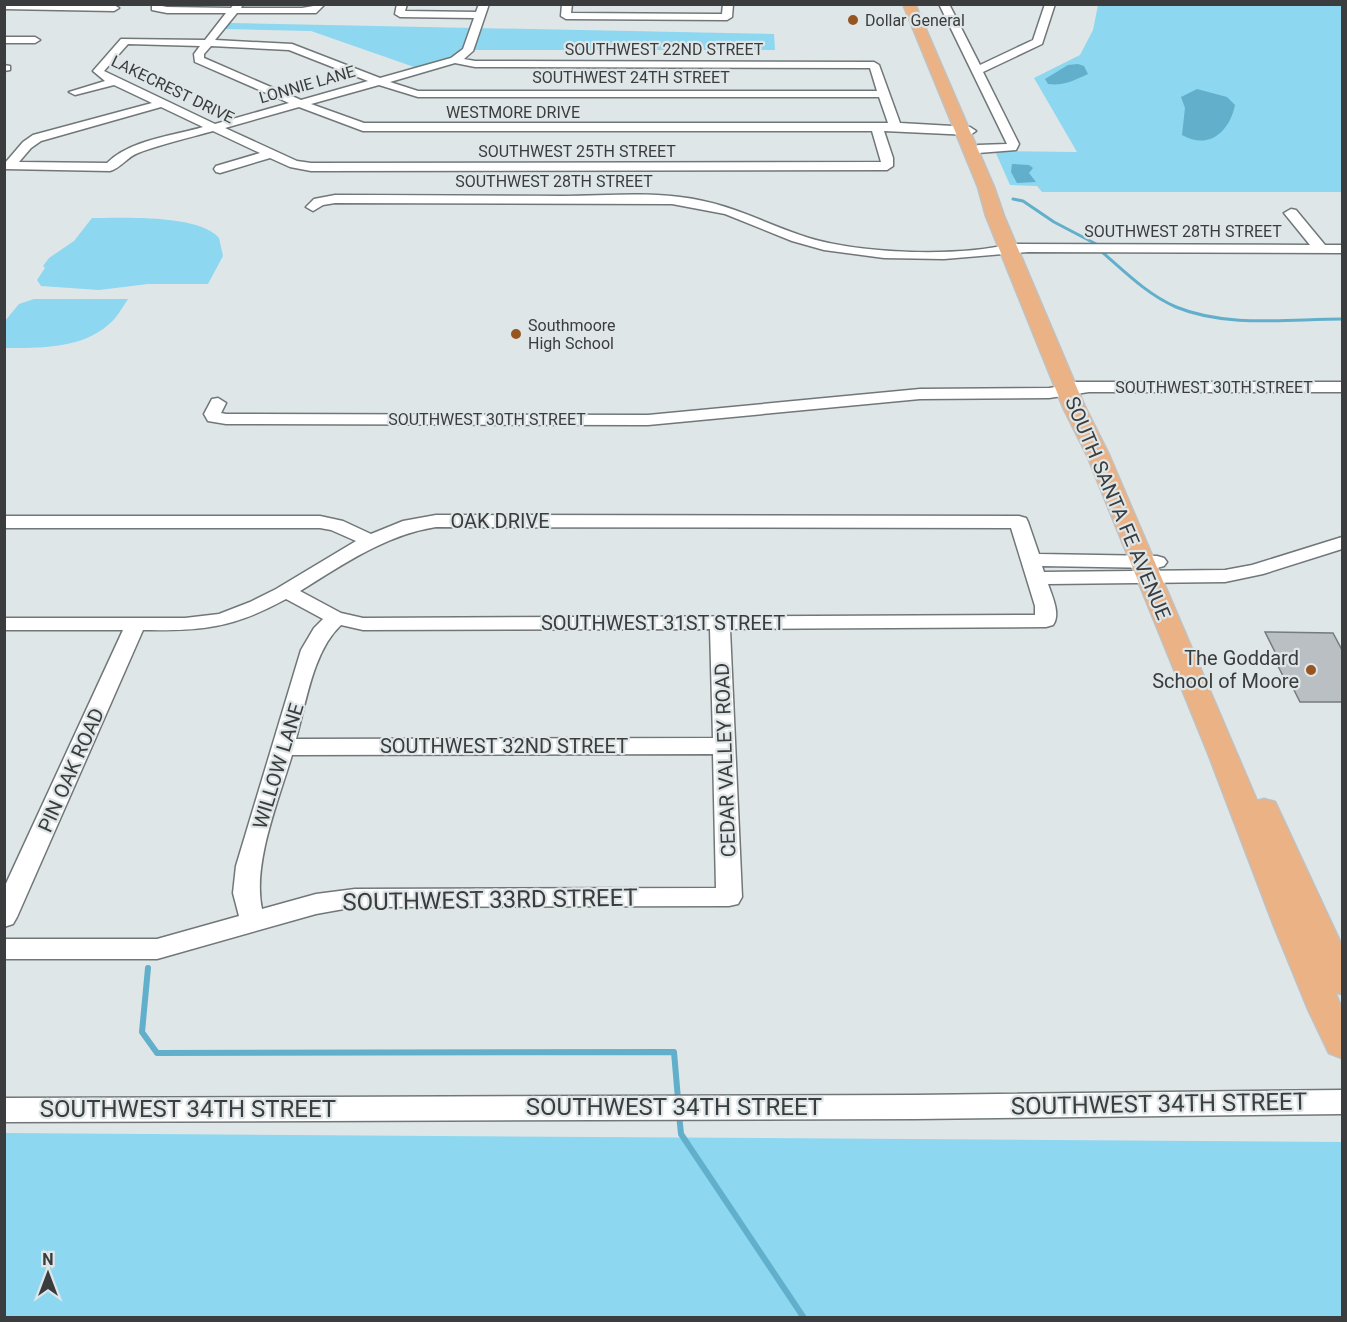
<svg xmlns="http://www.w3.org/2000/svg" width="1347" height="1322" font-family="Roboto,sans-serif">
<rect width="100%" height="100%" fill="#dfe6e8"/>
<!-- green -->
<path fill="#8dd7f0" d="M 1098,5 L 1342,5 L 1342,192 L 1042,192 L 1037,186 L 1010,185 L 995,151 L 1077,152 L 1034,78 L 1080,55 L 1093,30 Z
M 230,23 L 774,34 L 775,50 L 462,50 L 451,58 L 417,68 L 311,31 L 225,29 Z
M 92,218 C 122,218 199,214 219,238 L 223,256 L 208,284 L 148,284 L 99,290 L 41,286 L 37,280 L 45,268 L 43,266 L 49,258 L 74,241 Z
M 34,299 L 128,299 C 122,308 117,318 108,325 C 81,349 38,348 5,348 L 5,321 L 19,304 Z
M 4,1133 L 1342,1142 L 1342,1317 L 5,1317 Z"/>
<!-- water -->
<path fill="#61afca" d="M 1078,64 L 1084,66 L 1088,74 C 1075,80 1064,86 1048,84 L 1045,79 L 1068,65 Z
M 1197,89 L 1227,97 L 1235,105 C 1230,130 1210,151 1182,135 L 1185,108 L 1181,97 Z
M 1012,164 L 1029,165 L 1033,168 L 1029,173 L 1036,182 L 1017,183 L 1011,172 Z"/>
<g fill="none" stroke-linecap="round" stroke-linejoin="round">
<!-- stream-far1 -->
<path stroke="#61afca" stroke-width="3" d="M 1013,199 L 1023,201 L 1054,222 L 1098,245
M 1102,252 C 1125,272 1148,295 1176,307 C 1227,328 1289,319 1342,319"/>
<!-- stream -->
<path stroke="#61afca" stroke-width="6" d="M 148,968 L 142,1032 L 157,1053 L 674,1052 L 678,1099
M 679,1114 L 681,1134 L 804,1318"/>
</g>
<!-- building -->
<path fill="#b9bfc2" stroke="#757c7e" stroke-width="1.5" d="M 1265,632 L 1333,633 L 1342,650 L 1342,702 L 1300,702 L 1287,676 L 1283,676 L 1272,654 L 1276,654 Z"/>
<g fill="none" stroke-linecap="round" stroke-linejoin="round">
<defs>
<path id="minor" d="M 4,4 L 114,5 L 119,8 L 114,11 L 4,9 Z
M 152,4 L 167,7 L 231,8 L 234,4 L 243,4 L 241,8 L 302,8 L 325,4 L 316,13 L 237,13 L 215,40 L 292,44 L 380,78 L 451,58 L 463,49 L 474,18 L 400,17 L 395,14 L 397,4 L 407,4 L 405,11 L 476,12 L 479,4 L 489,4 L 473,51 L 464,59 L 475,61 L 874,62 L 879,65 L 900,123 L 970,127 L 976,131 L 970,135 L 884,131 L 893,158 L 893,166 L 887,170 L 311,171 L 290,167 L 270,158 L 220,173 L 216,172 L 214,169 L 216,166 L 260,153 L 213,131 C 188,138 162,144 138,153 C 127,157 121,168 110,171 L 5,169 L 5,163 L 23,142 L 33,135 L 152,103 L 114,85 L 75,95 L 69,92 L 105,81 L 93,71 L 121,39 L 205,40 L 226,13 L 167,13 L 152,10 ZM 128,44 L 200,46 L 194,54 L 195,62 L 289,103 L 215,124 L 104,71 ZM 211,46 L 289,50 L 368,81 L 301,100 L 204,58 L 204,54 ZM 455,63 L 475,67 L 870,68 L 877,91 L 418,91 L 390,82 ZM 379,85 L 418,97 L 879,97 L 888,123 L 364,123 L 311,104 ZM 161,107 L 203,127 C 172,136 130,140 107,163 L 19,162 L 31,148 L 41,141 ZM 299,107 L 363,131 L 872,131 L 881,162 L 311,163 L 297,161 L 225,128 Z
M 562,4 L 572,4 L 571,13 L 714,14 L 722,14 L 723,4 L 733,4 L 732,17 L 727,20 L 566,19 L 561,16 Z
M 939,4 L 949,4 L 980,65 L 1033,40 L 1045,4 L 1055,4 L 1042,44 L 983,72 L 1019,144 L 1016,150 L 978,153 L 972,149 L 978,145 L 1007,144 Z
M 4,37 L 35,37 L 40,40 L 35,43 L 4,43 Z
M 4,65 L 10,66 L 10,70 L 4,71 Z
M 335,195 C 411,195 486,196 562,196 C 601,196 641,192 680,197 C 731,203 762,223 809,238 C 862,254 958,257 1011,244 L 1310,245 L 1284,213 L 1291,209 L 1296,210 L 1325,245 L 1342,245 L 1342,253 L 1028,252 L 944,259 L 884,258 L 824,250 L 792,241 L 725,214 L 672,204 L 335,203 L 323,205 L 313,211 L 306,207 L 314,199 Z
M 1070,382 L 1342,382 L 1342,392 L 1089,392 L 1049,398 L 920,399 L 648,425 L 226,424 L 208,421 L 204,414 L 212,399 L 218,398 L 226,403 L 221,413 L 226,414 L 648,415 L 920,389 L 1049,388 L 1062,386 Z
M 436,515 L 1019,516 L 1026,518 L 1028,522 L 1039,554 L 1157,556 L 1164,558 L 1167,562 L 1164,566 L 1157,568 L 1042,566 L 1044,572 L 1225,570 L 1252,565 L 1342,537 L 1342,549 L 1263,574 L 1225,582 L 1048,584 C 1052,596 1061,614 1053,625 L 1046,627 L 730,629 L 742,897 L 738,904 L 729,906 L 355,907 L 316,914 L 157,959 L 4,959 L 4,939 L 157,939 L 239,916 L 233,893 L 236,866 L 301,650 L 314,628 L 323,619 L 286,599 C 233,628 202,631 143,630 L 17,917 L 13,924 L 4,927 L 4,888 L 123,630 L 4,630 L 4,618 L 185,618 L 219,614 L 250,602 L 276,589 L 356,541 L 331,530 L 320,528 L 4,528 L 4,516 L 320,516 L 343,521 L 371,534 L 403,521 ZM 436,527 L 1011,528 L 1035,606 L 1035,615 L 363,618 L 341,613 L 300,591 C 344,564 385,535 436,527 ZM 341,625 L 363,630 L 710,629 L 713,738 L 296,739 C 306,703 313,651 341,625 ZM 713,754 L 716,888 L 355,889 L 316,894 L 262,909 C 252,864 279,799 292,755 Z
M 1342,1090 L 1342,1114 L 915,1119 L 4,1122 L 4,1098 L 915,1095 Z"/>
<path id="major" d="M 903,4 L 915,4 L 994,187 L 1004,216 L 1085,407 L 1109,455 L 1257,801 L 1264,799 L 1275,802 L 1342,946 L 1342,994 L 1335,992 L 1342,1009 L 1342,1058 L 1329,1053 L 1308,1009 L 1274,926 L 1208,753 L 1087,455 L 1063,407 L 986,216 L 978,187 Z"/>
</defs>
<!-- minor casing -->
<use href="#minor" stroke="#717779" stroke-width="3"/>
<!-- major casing -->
<use href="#major" stroke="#c0c1c1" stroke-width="3"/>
<!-- minor -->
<use href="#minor" fill="#fff" fill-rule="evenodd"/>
<!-- major -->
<use href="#major" fill="#eab285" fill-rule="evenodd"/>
</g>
<!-- markers -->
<g fill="#965521" stroke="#dfe6e8" stroke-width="2">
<circle cx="853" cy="20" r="6"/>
<circle cx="516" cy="334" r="6"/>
<circle cx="1311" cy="670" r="6"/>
</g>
<g text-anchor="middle" stroke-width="4.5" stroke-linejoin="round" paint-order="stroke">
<!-- far-poi labels -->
<g font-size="16" fill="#3a3c3d" stroke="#dfe6e8" text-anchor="start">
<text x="865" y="26">Dollar General</text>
<text x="528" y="331">Southmoore<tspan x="528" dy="18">High School</tspan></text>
</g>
<!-- far-street labels -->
<g font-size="16" fill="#3a3c3d" stroke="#dfe6e8">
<text x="664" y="55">SOUTHWEST 22ND STREET</text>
<text x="631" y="83">SOUTHWEST 24TH STREET</text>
<text transform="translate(307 84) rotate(-16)" y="6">LONNIE LANE</text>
<text transform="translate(173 89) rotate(26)" y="6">LAKECREST DRIVE</text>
<text x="513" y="118">WESTMORE DRIVE</text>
<text x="577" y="157">SOUTHWEST 25TH STREET</text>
<text x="554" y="187">SOUTHWEST 28TH STREET</text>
<text x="1183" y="237">SOUTHWEST 28TH STREET</text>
<text x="1214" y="393">SOUTHWEST 30TH STREET</text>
<text x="487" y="425">SOUTHWEST 30TH STREET</text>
</g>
<!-- street labels -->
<g font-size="20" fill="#3a3c3d" stroke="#dfe6e8">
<text transform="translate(1118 508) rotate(67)" y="7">SOUTH SANTA FE AVENUE</text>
<text x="500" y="528">OAK DRIVE</text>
<text x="663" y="630">SOUTHWEST 31ST STREET</text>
<text x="504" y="753">SOUTHWEST 32ND STREET</text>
<text transform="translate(725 760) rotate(-92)" y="7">CEDAR VALLEY ROAD</text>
<text transform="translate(278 766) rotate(-73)" y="7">WILLOW LANE</text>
<text transform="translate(71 770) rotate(-66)" y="7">PIN OAK ROAD</text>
</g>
<!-- poi labels -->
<g font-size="20" fill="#3a3c3d" stroke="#dfe6e8" text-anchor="end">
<text x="1299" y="665">The Goddard<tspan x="1299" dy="23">School of Moore</tspan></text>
</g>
<!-- near-street labels -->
<g font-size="24" fill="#3a3c3d" stroke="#dfe6e8">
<text transform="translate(490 900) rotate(-1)" y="8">SOUTHWEST 33RD STREET</text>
<text transform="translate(1159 1104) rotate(-1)" y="8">SOUTHWEST 34TH STREET</text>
<text x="674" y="1115">SOUTHWEST 34TH STREET</text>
<text x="188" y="1117">SOUTHWEST 34TH STREET</text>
</g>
</g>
<!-- border -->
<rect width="1347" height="1322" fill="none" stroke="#3a3c3d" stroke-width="12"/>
<!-- north arrow -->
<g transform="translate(48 1274)" stroke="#dfe6e8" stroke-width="4.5" paint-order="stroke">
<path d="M0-4.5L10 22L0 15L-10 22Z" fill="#3a3c3d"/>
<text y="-9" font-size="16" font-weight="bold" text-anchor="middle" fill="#3a3c3d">N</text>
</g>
</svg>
